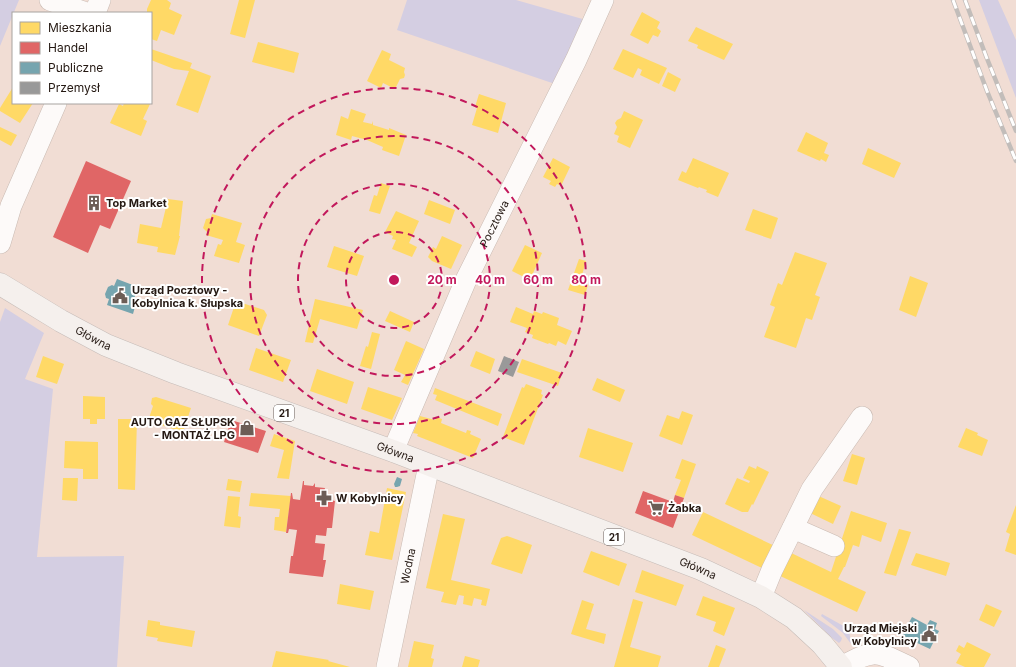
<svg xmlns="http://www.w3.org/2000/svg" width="1016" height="667" font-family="Inter,sans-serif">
<rect width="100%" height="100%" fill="#f1ddd4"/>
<!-- green -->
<path fill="#d4cee2" d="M 0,0 L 19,0 L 0,46 Z
M 407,0 L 516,0 L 586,20 L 555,84 L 397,30 Z
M 979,0 L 998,0 L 1016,40 L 1016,98 Z
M 5,308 L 44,333 L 25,379 L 53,389 L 37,557 L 124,556 L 117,667 L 0,667 L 0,322 Z
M 804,610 L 833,629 L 842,638 L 841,641 L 839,643 L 832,638 Z
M 822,614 L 849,629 L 849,630 L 851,644 L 843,633 L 821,616 Z"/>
<!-- homes -->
<path fill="#ffd966" d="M 151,0 L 167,0 L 171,3 L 169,9 L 182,15 L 174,35 L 161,30 L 157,41 L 151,39 L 151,13 L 147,13 L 147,9 Z
M 239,0 L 255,0 L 245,38 L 230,34 Z
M 642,12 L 660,22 L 657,28 L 661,31 L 658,37 L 653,35 L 648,44 L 630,35 Z
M 696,27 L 733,44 L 724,60 L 697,48 L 698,45 L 688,41 Z
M 258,42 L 299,53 L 294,73 L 252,62 Z
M 151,49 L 192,63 L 190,68 L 211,76 L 198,113 L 176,105 L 189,71 L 174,69 L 151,60 Z
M 623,49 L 667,68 L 659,84 L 640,75 L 642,70 L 638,68 L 633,78 L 613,69 Z
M 382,50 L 391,54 L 389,60 L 405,68 L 404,72 L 405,75 L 404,78 L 400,79 L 395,89 L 383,83 L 381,88 L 367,81 Z
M 668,72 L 681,79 L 675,92 L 662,86 Z
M 13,87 L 13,103 L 33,103 L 20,123 L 0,111 L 0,108 Z
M 479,94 L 506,103 L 498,133 L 472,125 L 477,108 L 475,107 Z
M 124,103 L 150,104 L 143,119 L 147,121 L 141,136 L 110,123 L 119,104 L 123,106 Z
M 351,109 L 366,114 L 363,122 L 372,124 L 373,121 L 373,125 L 389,130 L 389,128 L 406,135 L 399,156 L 382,150 L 383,147 L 367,140 L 352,136 L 351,140 L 336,135 L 341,116 L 348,119 Z
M 624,111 L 643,120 L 630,148 L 617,142 L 619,136 L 614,134 L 617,127 L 615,123 L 617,120 L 621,118 Z
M 0,127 L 17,135 L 11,146 L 0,140 Z
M 806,132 L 828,143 L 824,153 L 829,155 L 826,162 L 821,159 L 820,161 L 797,151 Z
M 868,148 L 901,163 L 894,178 L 862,164 Z
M 553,158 L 570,167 L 561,186 L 557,184 L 555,187 L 549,184 L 551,181 L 543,177 Z
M 693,158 L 729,173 L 718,197 L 706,192 L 707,190 L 699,187 L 698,188 L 678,180 L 682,171 L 686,173 Z
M 381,183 L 390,186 L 380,214 L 369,211 L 374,195 L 377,196 Z
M 168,199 L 183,201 L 179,236 L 180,236 L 175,255 L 157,252 L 158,247 L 137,243 L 140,224 L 161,228 Z
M 429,200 L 455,210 L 450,224 L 424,214 Z
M 753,209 L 778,218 L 771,239 L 745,230 Z
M 396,211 L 419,221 L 409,243 L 417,247 L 412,257 L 392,249 L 396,240 L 392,239 L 393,236 L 385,232 Z
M 212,214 L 242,223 L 236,242 L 245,245 L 239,263 L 214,256 L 218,244 L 221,245 L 223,240 L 206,235 L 207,232 L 203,228 L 206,219 L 211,218 Z
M 442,236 L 462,245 L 451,269 L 432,261 L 428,257 L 433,247 L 436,249 Z
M 525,245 L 542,253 L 530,280 L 512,271 Z
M 334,246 L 364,256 L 357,276 L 327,267 Z
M 795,252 L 827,263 L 815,295 L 820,297 L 812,320 L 806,318 L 796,348 L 764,337 L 775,307 L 770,305 L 778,283 L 782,285 Z
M 579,259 L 586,261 L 580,282 L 588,285 L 585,295 L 568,290 Z
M 910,276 L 928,283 L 916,317 L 899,310 Z
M 315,299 L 363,310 L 357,329 L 320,319 L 313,343 L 305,342 Z
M 236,301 L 264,310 L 267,315 L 259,336 L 228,325 Z
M 516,307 L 533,314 L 534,311 L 542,314 L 543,312 L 559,318 L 557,325 L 572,331 L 566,345 L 558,341 L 556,346 L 549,343 L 548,344 L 532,338 L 533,335 L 525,332 L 527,328 L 510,322 Z
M 390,311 L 414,322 L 410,332 L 385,321 Z
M 372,332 L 380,334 L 371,369 L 360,366 L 366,346 L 368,347 Z
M 406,341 L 424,349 L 408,385 L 401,382 L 405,375 L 394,370 Z
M 256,348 L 291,360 L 283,382 L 249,370 Z
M 476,351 L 495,359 L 490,374 L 470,366 Z
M 43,356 L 64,364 L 57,384 L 36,377 Z
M 522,359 L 562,373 L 558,386 L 517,372 Z
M 317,369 L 354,382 L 347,404 L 310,391 Z
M 597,378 L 625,390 L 620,402 L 592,390 Z
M 526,384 L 542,390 L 541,394 L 543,395 L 524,445 L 503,437 L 522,387 L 524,388 Z
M 368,387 L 402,398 L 392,420 L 361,409 Z
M 435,388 L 502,414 L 498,426 L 435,400 L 437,395 L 433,394 Z
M 83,396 L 105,397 L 105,419 L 97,419 L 97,424 L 90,424 L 90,419 L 83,419 Z
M 156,397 L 191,408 L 183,432 L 148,421 L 153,406 L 151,404 L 152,398 Z
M 682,411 L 693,415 L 682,445 L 659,436 L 667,415 L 679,419 Z
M 420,416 L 435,420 L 436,417 L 442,419 L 441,423 L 466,433 L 467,430 L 471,431 L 470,434 L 481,439 L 473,458 L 417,436 L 418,434 L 413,433 Z
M 118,419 L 137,419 L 135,490 L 118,489 Z
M 588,428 L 633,443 L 623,472 L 579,457 Z
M 966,428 L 978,433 L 977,435 L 988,440 L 982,456 L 958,447 Z
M 274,434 L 295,441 L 289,479 L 277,478 L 284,450 L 270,446 Z
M 65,441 L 98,442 L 98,479 L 83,479 L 83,469 L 64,468 Z
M 852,454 L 865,458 L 857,485 L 843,481 Z
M 682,459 L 696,464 L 684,498 L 675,495 L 681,480 L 675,478 Z
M 749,466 L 756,469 L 757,466 L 769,472 L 753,505 L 752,504 L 748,512 L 742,512 L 725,504 L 737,478 L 749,483 L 750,481 L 743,478 Z
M 63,478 L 78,478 L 77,501 L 62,500 Z
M 228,479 L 242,481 L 240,492 L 226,490 Z
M 387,488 L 406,492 L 392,560 L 365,555 L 370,531 L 379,533 Z
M 251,493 L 291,496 L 286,532 L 274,530 L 275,517 L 279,517 L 280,509 L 249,506 Z
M 814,494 L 841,506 L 833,524 L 806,511 Z
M 228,496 L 240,497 L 238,516 L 241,517 L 240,528 L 224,526 Z
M 1016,505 L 1016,555 L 1005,551 L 1010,534 L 1006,532 Z
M 851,511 L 887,523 L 881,542 L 862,535 L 859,547 L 853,545 L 845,567 L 844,567 L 838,579 L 866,592 L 857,612 L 776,574 L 787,551 L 831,572 Z
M 703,512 L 777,547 L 766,570 L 692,535 Z
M 443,514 L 465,519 L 451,580 L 490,589 L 486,606 L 481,605 L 482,600 L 474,598 L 472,606 L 463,604 L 464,596 L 459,595 L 456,605 L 441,602 L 444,592 L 426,588 Z
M 899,529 L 911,532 L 896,576 L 884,573 Z
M 507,536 L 532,545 L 522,574 L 491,564 L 501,538 Z
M 591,551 L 627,564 L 619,586 L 583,572 Z
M 916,553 L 950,563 L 946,576 L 911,565 Z
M 642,570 L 684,585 L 676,606 L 635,592 Z
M 340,584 L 374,591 L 370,610 L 337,604 Z
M 703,596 L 735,608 L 724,636 L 713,631 L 716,622 L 696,615 Z
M 633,599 L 643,602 L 630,647 L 661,656 L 658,667 L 614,667 Z
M 582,600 L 594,604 L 586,629 L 606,634 L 604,644 L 571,634 Z
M 986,604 L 1002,611 L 994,627 L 979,620 Z
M 148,620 L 160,622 L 160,625 L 195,631 L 192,647 L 157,641 L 158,638 L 146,636 Z
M 414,641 L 434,645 L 431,658 L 434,659 L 432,667 L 408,667 Z
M 967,642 L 991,654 L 984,667 L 965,667 L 956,663 L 961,654 L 956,651 L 959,645 L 964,648 Z
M 716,645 L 726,649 L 719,667 L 708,667 Z
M 276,651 L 329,660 L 328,661 L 350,667 L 272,667 Z
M 465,656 L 480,660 L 478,667 L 462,667 Z"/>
<!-- shops -->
<path fill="#e06666" d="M 86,161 L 131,181 L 110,229 L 100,225 L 88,253 L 53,237 Z
M 231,420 L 266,431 L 258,453 L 224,442 Z
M 303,481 L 304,481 L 304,485 L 313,486 L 315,483 L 315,487 L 325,488 L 324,492 L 332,497 L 331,500 L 335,501 L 332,528 L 327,528 L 326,536 L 316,535 L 315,543 L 325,544 L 323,560 L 326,560 L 323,577 L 289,573 L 291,556 L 293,556 L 297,530 L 289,529 L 288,533 L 286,533 L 291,493 L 292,493 L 293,499 L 300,500 Z
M 643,491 L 673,502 L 675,495 L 684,498 L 673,528 L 635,513 Z"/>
<!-- public -->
<path fill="#76a5af" d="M 117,279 L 138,287 L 133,302 L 136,303 L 133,314 L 107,305 L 109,299 L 106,298 L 105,294 L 108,287 L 112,285 L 114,286 Z
M 397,477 L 402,479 L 400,486 L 397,487 L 395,487 L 394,484 Z
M 912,617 L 927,625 L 930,620 L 937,623 L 935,629 L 939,631 L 930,649 L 902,636 Z"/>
<!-- industry -->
<path fill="#999" d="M 504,356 L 519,362 L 513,377 L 498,371 Z"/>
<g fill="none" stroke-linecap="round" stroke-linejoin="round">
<defs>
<g id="minor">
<path d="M 50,0 L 86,13"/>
<path d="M 95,13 L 100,0"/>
<path d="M 0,243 L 11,206 L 56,103"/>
<path id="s1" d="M 393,451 L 466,280 L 576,60 L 603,0"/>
<path d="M 793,528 L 834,546"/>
<path d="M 761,597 L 772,570 L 812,489 L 862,417"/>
<path id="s2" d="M 387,667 L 429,465"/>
<path d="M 841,667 C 875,649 874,650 909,667"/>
</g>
<g id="major">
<path id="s3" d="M 0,284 L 61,321 L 106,345 L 176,373 L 393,451 L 701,569 L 761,597 L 794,618 L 822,644 L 841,667"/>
</g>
</defs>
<!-- minor casing -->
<use href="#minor" stroke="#c9bab2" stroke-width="22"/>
<!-- major casing -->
<use href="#major" stroke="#c6bcb8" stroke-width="23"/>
<!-- minor -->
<use href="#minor" stroke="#fdfaf9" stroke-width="21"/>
<!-- major -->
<use href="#major" stroke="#f5f0ed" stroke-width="22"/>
<defs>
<path id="rail" d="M 953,0 L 987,91 L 1016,161
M 965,0 L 986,56 L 1016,131"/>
</defs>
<!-- rail casing -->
<use href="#rail" stroke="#c2bdba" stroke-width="4.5"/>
<!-- rail -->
<use href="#rail" stroke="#fff" stroke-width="3" stroke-dasharray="9" stroke-linecap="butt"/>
</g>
<!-- distance rings -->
<g fill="none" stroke="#c2185b" stroke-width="2" stroke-dasharray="7 5">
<circle cx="394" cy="280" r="48"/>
<circle cx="394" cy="280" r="96"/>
<circle cx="394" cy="280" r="144"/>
<circle cx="394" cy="280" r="192"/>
</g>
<!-- icons -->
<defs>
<symbol id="building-bare" viewBox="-9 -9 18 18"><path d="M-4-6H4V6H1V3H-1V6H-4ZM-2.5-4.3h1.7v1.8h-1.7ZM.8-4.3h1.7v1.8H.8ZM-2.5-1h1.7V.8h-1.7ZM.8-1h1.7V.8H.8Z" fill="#6c5d56" stroke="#fff" stroke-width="2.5" paint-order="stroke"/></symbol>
<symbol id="civic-bare" viewBox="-9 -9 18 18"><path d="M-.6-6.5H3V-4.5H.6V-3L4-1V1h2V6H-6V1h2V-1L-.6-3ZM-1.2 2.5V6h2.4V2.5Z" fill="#6c5d56" stroke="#fff" stroke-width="2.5" paint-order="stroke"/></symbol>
<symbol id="shop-bare" viewBox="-9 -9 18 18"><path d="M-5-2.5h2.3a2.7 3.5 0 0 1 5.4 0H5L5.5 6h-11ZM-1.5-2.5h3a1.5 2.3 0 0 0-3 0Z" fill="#6c5d56" stroke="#fff" stroke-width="2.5" paint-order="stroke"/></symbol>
<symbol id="pharmacy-bare" viewBox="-9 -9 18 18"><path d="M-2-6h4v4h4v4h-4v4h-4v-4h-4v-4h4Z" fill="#6c5d56" stroke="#fff" stroke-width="2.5" paint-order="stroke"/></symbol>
<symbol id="supermarket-bare" viewBox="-9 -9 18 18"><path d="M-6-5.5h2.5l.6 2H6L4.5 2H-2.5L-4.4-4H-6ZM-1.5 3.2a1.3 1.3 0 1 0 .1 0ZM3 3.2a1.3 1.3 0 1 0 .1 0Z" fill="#6c5d56" stroke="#fff" stroke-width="2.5" paint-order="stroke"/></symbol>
</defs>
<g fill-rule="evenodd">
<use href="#building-bare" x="83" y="192" width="22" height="22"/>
<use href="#civic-bare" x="109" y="285" width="22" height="22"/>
<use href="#shop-bare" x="236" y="417" width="22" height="22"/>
<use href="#pharmacy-bare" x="313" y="487" width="22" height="22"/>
<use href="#supermarket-bare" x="645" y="497" width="22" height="22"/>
<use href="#civic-bare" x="918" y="623" width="22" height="22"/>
</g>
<g text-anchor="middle" stroke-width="4" stroke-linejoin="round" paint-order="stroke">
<!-- shield labels -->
<g fill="#fff" stroke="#665d59" stroke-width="1">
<rect x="274" y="405" width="20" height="16" rx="3"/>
<rect x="604" y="529" width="20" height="16" rx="3"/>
</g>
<g font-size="10" font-weight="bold" fill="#241812">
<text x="284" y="417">21</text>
<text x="614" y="541">21</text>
</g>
<!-- poi labels -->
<g font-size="11" font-weight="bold" fill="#241812" stroke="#fff" text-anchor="start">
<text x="106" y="207">Top Market</text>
<text x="132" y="294">Urząd Pocztowy -<tspan x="132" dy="13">Kobylnica k. Słupska</tspan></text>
<text x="235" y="426" text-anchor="end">AUTO GAZ SŁUPSK<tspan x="235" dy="13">- MONTAŻ LPG</tspan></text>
<text x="336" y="502">W Kobylnicy</text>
<text x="668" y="512">Żabka</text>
<text x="917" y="632" text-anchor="end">Urząd Miejski<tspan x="917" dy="13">w Kobylnicy</tspan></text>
</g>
<!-- street labels -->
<g font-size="11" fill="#241812" stroke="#fff">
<text dy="4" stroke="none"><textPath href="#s1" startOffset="249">Pocztowa</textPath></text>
<text dy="4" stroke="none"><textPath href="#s3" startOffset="108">Główna</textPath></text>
<text dy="4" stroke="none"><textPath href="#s3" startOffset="431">Główna</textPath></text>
<text dy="4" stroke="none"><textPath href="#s2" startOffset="103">Wodna</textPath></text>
<text dy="4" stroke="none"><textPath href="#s3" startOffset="755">Główna</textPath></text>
</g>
</g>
<circle cx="394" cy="280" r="6" fill="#c2185b" stroke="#fff" stroke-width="2"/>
<g font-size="12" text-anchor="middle" font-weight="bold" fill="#c2185b" stroke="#fff" stroke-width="4" stroke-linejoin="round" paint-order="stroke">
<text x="442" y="284">20 m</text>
<text x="490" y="284">40 m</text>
<text x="538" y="284">60 m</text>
<text x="586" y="284">80 m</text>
</g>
<!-- legend -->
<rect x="12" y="12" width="140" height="92" fill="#ffffff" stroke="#a7a3a0"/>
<rect x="20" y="22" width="20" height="12" fill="#ffd966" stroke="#a7a3a0"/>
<text x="48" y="32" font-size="12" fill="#241812">Mieszkania</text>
<rect x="20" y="42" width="20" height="12" fill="#e06666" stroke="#a7a3a0"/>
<text x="48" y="52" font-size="12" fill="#241812">Handel</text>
<rect x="20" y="62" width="20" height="12" fill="#76a5af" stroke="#a7a3a0"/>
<text x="48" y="72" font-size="12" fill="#241812">Publiczne</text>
<rect x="20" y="82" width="20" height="12" fill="#999999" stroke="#a7a3a0"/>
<text x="48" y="92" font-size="12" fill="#241812">Przemysł</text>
</svg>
